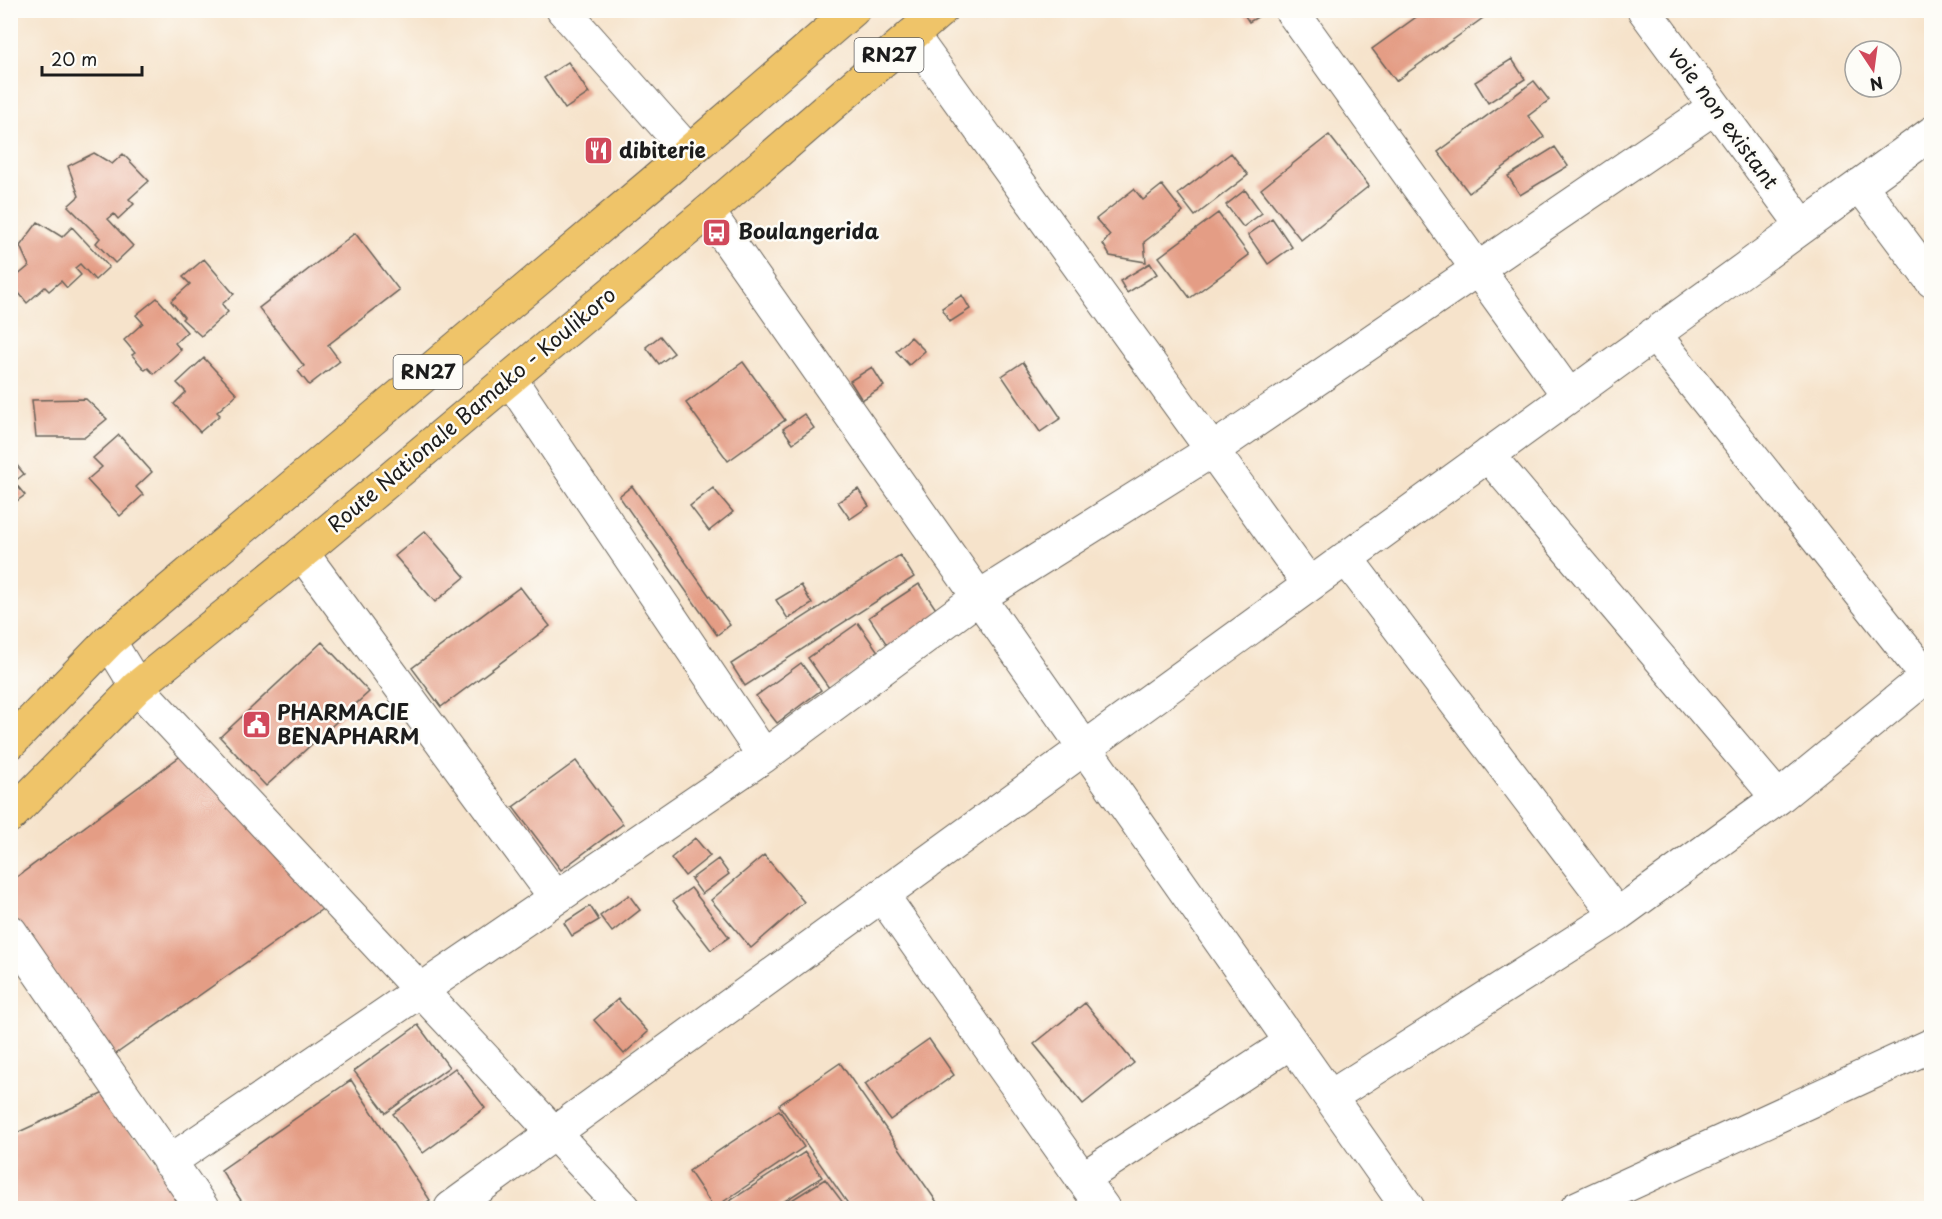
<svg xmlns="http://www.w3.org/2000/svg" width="1942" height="1219" font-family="'Playpen Sans',sans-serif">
<rect width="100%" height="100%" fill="#fdfcf7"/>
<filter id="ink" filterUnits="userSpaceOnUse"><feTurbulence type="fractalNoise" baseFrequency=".0167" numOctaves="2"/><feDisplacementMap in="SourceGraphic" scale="12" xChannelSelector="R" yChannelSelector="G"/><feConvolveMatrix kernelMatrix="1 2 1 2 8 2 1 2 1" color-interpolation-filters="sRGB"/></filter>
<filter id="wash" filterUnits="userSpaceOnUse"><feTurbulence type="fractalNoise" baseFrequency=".008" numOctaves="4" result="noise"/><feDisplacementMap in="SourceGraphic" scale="24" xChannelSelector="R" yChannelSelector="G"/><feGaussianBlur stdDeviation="1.35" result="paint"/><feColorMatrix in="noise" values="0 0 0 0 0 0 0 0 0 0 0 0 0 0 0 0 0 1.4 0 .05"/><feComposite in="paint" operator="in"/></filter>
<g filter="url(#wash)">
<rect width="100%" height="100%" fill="#f6e3cb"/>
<g id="blocks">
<!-- building -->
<path fill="#e49d85" d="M 1241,10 L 1258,10 L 1261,15 L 1249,22 Z
M 1426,10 L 1494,10 L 1396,81 L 1372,49 Z
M 1512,59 L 1525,79 L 1488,103 L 1475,82 Z
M 568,62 L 589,93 L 565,109 L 544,78 Z
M 1534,81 L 1549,100 L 1528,116 L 1544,137 L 1469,193 L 1438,152 Z
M 1329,135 L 1369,186 L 1301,240 L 1261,189 Z
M 1555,147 L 1568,166 L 1520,195 L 1508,176 Z
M 94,153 L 112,164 L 123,154 L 149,181 L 129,199 L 134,204 L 118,219 L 114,214 L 108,219 L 133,246 L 115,263 L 96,243 L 100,238 L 68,206 L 79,196 L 68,166 Z
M 1231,153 L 1248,175 L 1195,216 L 1178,194 Z
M 1162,185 L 1183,212 L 1144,242 L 1146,262 L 1110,256 L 1103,244 L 1110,235 L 1096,219 L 1134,189 L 1143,200 Z
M 1245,190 L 1262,213 L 1243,227 L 1226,205 Z
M 1218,213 L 1249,255 L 1190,298 L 1159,257 Z
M 1272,218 L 1292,247 L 1268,264 L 1248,235 Z
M 38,222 L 62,237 L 72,227 L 109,267 L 95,280 L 80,264 L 75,268 L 81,275 L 67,288 L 61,281 L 49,291 L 45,287 L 27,303 L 10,282 L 29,266 L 20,246 Z
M 355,233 L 399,290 L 328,345 L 340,361 L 309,385 L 298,371 L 304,366 L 259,308 Z
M 204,259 L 234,294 L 222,304 L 228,312 L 201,336 L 182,319 L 184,317 L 171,301 L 190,284 L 183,277 Z
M 1150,263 L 1157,274 L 1127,293 L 1120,281 Z
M 962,295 L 970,309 L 950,322 L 942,308 Z
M 157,298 L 187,332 L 175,343 L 181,350 L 154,374 L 148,368 L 145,370 L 132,355 L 135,353 L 124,340 L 143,323 L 136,315 Z
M 660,336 L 674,353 L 659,364 L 646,347 Z
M 911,337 L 925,351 L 909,365 L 896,351 Z
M 204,358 L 237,394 L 217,412 L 220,415 L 200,432 L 174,404 L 186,392 L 177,383 Z
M 743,362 L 785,420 L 728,461 L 686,403 Z
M 1023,362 L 1061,418 L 1040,432 L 1002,376 Z
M 872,367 L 884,386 L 862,400 L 850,381 Z
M 86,399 L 107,419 L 85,437 L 36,437 L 32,400 Z
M 804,414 L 814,428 L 793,443 L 783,429 Z
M 119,435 L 152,472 L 136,487 L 143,495 L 120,516 L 87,480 L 102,467 L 93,458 Z
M 10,457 L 24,474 L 14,482 L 25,495 L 10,506 Z
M 632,486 L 730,625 L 717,635 L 619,496 Z
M 713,488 L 733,512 L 709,531 L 690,506 Z
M 858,489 L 869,506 L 850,519 L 838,502 Z
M 425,531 L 465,577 L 435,602 L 395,556 Z
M 900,555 L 914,577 L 745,686 L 731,664 Z
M 919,584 L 940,615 L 889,648 L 869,617 Z
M 801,585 L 812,604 L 788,619 L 776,600 Z
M 520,587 L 550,626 L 441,707 L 412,668 Z
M 858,623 L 879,653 L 829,688 L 808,658 Z
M 322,642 L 369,692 L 266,786 L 220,737 Z
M 801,663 L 821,690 L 777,723 L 756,696 Z
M 182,755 L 328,905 L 113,1056 L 10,912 L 10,882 Z
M 576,761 L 623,824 L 561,870 L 513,807 Z
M 695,838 L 710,856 L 685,876 L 671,858 Z
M 764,855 L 804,902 L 751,948 L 711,900 Z
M 718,859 L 729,874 L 702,894 L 691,879 Z
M 691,888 L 729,937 L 711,950 L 673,901 Z
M 629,895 L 640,910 L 612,932 L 600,916 Z
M 590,906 L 599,920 L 572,936 L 564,923 Z
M 618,999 L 648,1032 L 624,1054 L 594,1020 Z
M 1085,1003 L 1134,1063 L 1083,1104 L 1034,1044 Z
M 418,1025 L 449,1067 L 386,1113 L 354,1071 Z
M 929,1039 L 954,1075 L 890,1120 L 865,1084 Z
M 840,1063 L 941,1208 L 851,1208 L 779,1105 Z
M 455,1068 L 485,1108 L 423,1153 L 393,1114 Z
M 351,1080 L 430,1200 L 418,1208 L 246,1208 L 221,1170 Z
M 104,1093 L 189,1208 L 10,1208 L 10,1136 Z
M 779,1110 L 804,1147 L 714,1208 L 689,1171 Z
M 805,1152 L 822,1177 L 774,1208 L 719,1208 Z
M 825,1179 L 847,1208 L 779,1208 Z"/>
</g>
</g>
<g filter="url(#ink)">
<use href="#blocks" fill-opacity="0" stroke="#686259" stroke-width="1.5"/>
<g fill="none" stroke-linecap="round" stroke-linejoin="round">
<defs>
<path id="minor" d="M 563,10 L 689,152
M 1291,10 L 1569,396
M 1644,10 L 1803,226
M 912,35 L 1309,584
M 1860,185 L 1932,281
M 708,212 L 1408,1208
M 1654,334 L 1932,683
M 510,379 L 764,756
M 1488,455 L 1778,798
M 302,553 L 556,898
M 1346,558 L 1617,915
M 109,641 L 137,687 L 624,1208
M 882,895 L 1103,1208
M 10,931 L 202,1208
M 1330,1097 L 1617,915 L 1778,798 L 1932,672
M 169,1162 L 764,756 L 979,597 L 1211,451 L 1715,107
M 1082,1179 L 1291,1042
M 451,1208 L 1932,133
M 1577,1208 L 1932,1045"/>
<path id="major" d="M 10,743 L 109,641 L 669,169 L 853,10
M 10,816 L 137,687 L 302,553 L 708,212 L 941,10"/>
</defs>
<!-- minor casing -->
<use href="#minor" stroke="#686259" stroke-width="35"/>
<!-- major casing -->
<use href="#major" stroke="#686259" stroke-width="35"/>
<!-- minor -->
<use href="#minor" stroke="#fff" stroke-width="33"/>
<!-- major -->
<use href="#major" stroke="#efc469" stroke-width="33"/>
</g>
</g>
<!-- icons -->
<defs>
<symbol id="restaurant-square" viewBox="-11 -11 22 22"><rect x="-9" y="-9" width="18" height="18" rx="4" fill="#d1495b" stroke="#fdfcf7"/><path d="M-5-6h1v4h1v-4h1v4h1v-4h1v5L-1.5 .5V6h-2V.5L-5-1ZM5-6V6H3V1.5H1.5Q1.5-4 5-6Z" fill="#fff"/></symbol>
<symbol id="bus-square" viewBox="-11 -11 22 22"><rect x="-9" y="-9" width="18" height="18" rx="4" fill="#d1495b" stroke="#fdfcf7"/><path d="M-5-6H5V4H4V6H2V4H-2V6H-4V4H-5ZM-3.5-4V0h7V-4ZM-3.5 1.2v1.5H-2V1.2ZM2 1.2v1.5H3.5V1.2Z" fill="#fff"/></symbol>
<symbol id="civic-square" viewBox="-11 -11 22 22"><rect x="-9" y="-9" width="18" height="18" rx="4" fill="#d1495b" stroke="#fdfcf7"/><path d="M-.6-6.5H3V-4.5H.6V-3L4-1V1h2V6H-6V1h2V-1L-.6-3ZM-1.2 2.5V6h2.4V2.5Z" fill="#fff"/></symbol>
</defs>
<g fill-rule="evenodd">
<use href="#restaurant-square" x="582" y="134" width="33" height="33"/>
<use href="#bus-square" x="700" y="216" width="33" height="33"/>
<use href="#civic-square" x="240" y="708" width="33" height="33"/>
</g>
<g text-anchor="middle" stroke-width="5" stroke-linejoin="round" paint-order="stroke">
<!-- shield labels -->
<g fill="#fdfcf7" stroke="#605f5e" stroke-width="1.5">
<rect x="854.5" y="38" width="69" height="34" rx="4.5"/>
<rect x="393.5" y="355" width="69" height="34" rx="4.5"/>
</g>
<g font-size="20" font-weight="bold" fill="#1c1c1c">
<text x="889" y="62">RN27</text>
<text x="428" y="379">RN27</text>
</g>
<!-- street labels -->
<g font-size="21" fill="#1c1c1c" stroke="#fdfcf7">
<text transform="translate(1723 118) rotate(54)" y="7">voie non existant</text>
<text transform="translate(472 410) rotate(-40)" y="7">Route Nationale Bamako - Koulikoro</text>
</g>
<!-- poi labels -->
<g font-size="21" font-weight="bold" fill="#1c1c1c" stroke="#fdfcf7" text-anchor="start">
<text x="619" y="158">dibiterie</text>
<text x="738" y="239">Boulangerida</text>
<text x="277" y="720">PHARMACIE<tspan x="277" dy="24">BENAPHARM</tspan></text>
</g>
</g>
<!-- margin -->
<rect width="1942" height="1219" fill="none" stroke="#fdfcf7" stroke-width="36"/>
<!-- north arrow -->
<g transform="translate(1873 69) rotate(167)"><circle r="28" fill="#fdfcf7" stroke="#a3a29f" stroke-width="1.5"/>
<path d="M0-4.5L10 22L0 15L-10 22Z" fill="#d1495b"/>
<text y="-9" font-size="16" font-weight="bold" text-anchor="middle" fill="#1c1c1c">N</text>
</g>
<!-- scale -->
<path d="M42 66v9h100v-9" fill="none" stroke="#1c1c1c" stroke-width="3"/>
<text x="51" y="66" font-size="18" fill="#1c1c1c" stroke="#fdfcf7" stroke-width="4.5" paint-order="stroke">20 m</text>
</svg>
